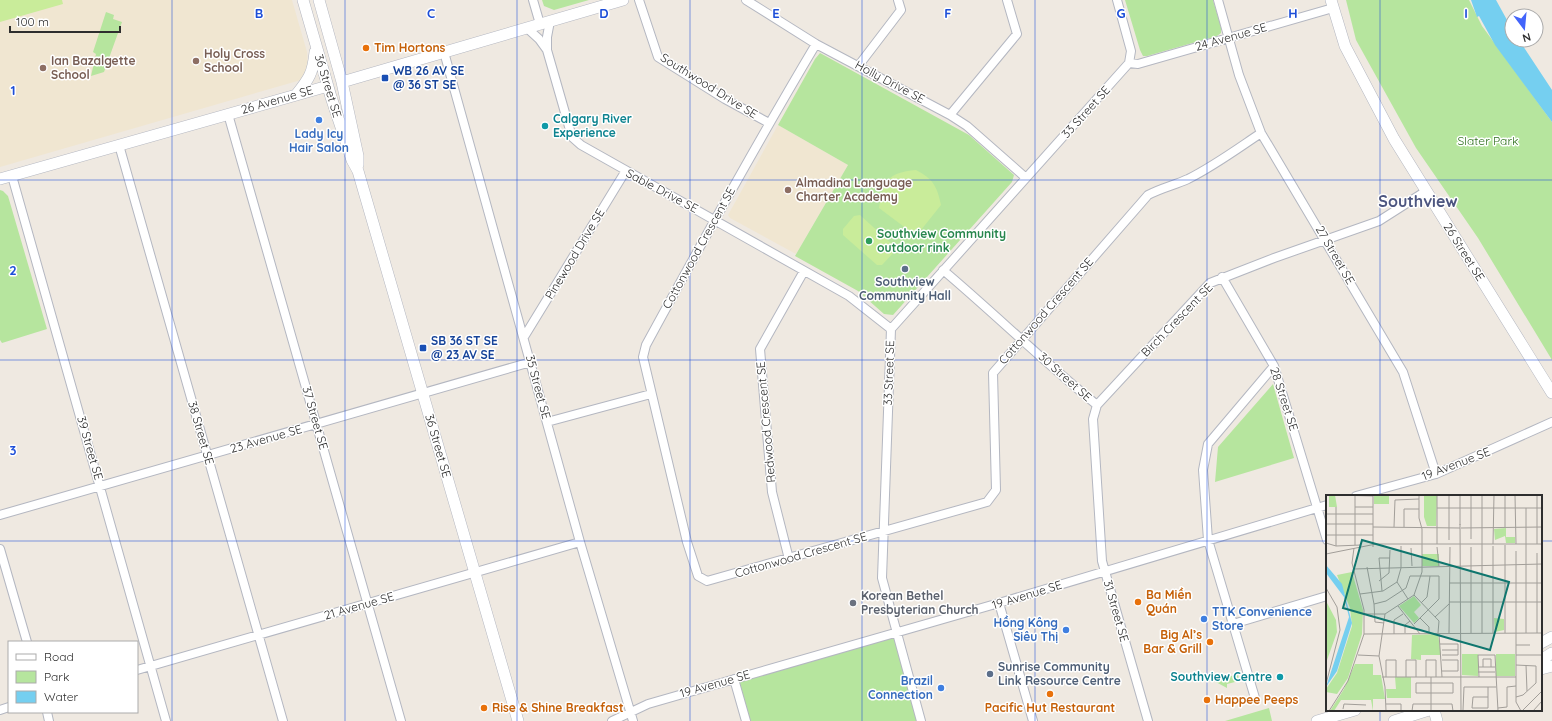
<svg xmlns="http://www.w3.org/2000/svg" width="1552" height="721" font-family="Quicksand,sans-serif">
<rect width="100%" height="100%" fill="#efe9e1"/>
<!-- education -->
<path fill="#f0e6d1" d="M 0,0 L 292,0 L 307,52 L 308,69 L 301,80 L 0,167 Z
M 778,125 L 848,165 L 796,254 L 730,218 L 728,215 Z"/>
<!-- green -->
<path fill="#b6e59e" d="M 542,0 L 589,0 L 554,10 L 544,6 Z
M 1125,0 L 1213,0 L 1221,27 L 1221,33 L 1217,36 L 1147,56 L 1143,56 L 1140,50 Z
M 1346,0 L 1469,0 L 1482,26 L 1552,122 L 1552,360 L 1478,238 L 1416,148 L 1356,40 Z
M 106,12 L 114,15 L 113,19 L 122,22 L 104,72 L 91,76 L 96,54 L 93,52 Z
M 820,53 L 969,135 L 1014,175 L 1012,182 L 893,315 L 884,314 L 858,291 L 795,256 L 848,165 L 778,125 L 815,59 Z
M 0,190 L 3,191 L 8,196 L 47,329 L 2,343 L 0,340 Z
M 1273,384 L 1294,458 L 1215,482 L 1218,447 Z
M 895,632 L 921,721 L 746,721 L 734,679 Z
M 1238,674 L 1239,681 L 1227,684 L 1227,688 L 1214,681 Z
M 1269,708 L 1272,721 L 1225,721 Z"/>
<!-- pitch -->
<path fill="#c9ec9a" d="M 0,0 L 62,0 L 63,4 L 0,22 Z
M 916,170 C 933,179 937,186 941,205 L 921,230 L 911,232 L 879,208 C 884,180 887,173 916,170 Z
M 860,215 L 895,247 L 895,251 L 882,265 L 877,265 L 843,235 L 843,229 L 854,216 Z"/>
<!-- water -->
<path fill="#75cff0" d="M 1471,0 L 1496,0 L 1512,29 L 1512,40 L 1519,40 L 1552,90 L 1552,122 L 1495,45 L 1479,16 L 1477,17 Z"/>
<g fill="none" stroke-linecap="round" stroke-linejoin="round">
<defs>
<path id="street" d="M 533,0 L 540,24
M 639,0 L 658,57 L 725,99 L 769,123
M 746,0 L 816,44 L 950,115 L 967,126 L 1026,178
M 1117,0 L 1131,51 L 1129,63
M 1218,0 L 1239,75 L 1261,133 L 1403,372 L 1436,474
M 550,21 L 547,37 L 547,50 L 572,137 L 581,145 L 849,296 L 891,329
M 527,28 L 539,39 L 547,50
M 816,44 C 757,143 701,244 646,345 L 643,357 L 687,542 L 698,576 L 707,581 L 987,502 L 996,490 L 993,373 L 1148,195 C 1161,188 1175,185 1188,179 C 1214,166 1237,149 1261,133
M 444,52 L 580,542 L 633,721
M 1129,63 L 1138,64 L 1333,8
M 859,65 L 901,10 L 898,0
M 228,114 L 401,721
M 950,115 L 1017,34 L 1007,0
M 119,145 L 283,721
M 12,176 L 166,721
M 943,270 C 995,314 1044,362 1097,405
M 1222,277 L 1274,366 L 1327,540
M 524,337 L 625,172
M 547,422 L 651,394
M 1356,496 L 1436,474 L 1552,422
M 0,515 L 531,362
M 0,549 L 27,642
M 789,559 L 772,492 L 760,349 L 804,271
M 999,603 L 1033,721
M 1233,624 L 1327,596
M 137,670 L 580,542
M 734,679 L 746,721
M 1255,698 L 1208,540 L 1203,470 L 1208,444 L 1274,366
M 0,710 L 9,707
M 47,712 L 49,721
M 612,721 L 648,704 L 999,603 L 1327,505
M 921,721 L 882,578 L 891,329 L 1129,63
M 1148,721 L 1102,561 L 1093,419 L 1097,405 L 1210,283 L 1274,258 L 1379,221 L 1426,191"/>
<path id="secondary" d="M 303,0 L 331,97 L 352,160 L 358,171 L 518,721
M 319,0 L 342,82 L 358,156 L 358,165
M 1331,0 L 1345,46 L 1394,139 L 1552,393
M 342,82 L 623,0
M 296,95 C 309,79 313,73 315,52
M 0,179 L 328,86
M 1541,643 L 1552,637
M 1541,660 L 1552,653
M 1541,669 L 1552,666
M 1434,710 L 1437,721
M 1317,721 L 1355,710
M 1394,721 L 1429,710"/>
</defs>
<!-- street casing -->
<use href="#street" stroke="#b4b7c1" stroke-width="10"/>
<!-- secondary casing -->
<use href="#secondary" stroke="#b4b7c1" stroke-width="12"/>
<!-- street -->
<use href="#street" stroke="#fff" stroke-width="8"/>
<!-- secondary -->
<use href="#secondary" stroke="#fff" stroke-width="11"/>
</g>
<!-- grid -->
<path fill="none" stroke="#1d4ed8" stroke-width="1" stroke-opacity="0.55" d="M 172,0 L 172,721M 345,0 L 345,721M 517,0 L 517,721M 690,0 L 690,721M 862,0 L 862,721M 1035,0 L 1035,721M 1207,0 L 1207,721M 1380,0 L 1380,496M 0,180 L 1552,180M 0,360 L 1552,360M 0,541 L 1327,541M 1541,541 L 1552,541M 1380,710 L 1380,721"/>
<!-- markers -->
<g fill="#e8710a" stroke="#fff" stroke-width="1.5">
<circle cx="366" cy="48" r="4"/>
<circle cx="1138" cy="602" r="4"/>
<circle cx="1210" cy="642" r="4"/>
<circle cx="1050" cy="694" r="4"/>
<circle cx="1207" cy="700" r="4"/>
<circle cx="484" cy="708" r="4"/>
</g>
<g fill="#8d6e63" stroke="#fff" stroke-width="1.5">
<circle cx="196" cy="61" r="4"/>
<circle cx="43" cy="68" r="4"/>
<circle cx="788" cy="190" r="4"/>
</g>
<g fill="#1a4fb4" stroke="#fff" stroke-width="1.5">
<rect x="381" y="74" width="8" height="8" rx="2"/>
<rect x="419" y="344" width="8" height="8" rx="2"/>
</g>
<g fill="#3f7fe0" stroke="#fff" stroke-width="1.5">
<circle cx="319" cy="120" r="4"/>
<circle cx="1204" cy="619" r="4"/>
<circle cx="1066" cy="630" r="4"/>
<circle cx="941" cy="688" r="4"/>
</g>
<g fill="#0f9aa8" stroke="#fff" stroke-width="1.5">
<circle cx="545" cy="126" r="4"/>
<circle cx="1280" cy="677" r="4"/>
</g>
<circle fill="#2e9e5b" stroke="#fff" stroke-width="1.5" cx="869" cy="241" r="4"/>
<g fill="#5c6f8a" stroke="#fff" stroke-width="1.5">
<circle cx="905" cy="269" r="4"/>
<circle cx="990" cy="674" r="4"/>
</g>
<circle fill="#6b7280" stroke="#fff" stroke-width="1.5" cx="853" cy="603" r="4"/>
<g text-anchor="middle" stroke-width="3" stroke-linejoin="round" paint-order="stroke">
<!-- street labels -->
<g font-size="12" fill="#2e2e2e" stroke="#fff">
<text transform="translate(1231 37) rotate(-16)" y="4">24 Avenue SE</text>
<text transform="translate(890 82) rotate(28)" y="4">Holly Drive SE</text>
<text transform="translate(328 86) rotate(73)" y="4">36 Street SE</text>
<text transform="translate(709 86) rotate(32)" y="4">Southwood Drive SE</text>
<text transform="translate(277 100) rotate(-16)" y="4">26 Avenue SE</text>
<text transform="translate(1086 112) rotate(-48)" y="4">33 Street SE</text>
<text transform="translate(662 191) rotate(28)" y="4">Sable Drive SE</text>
<text transform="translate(699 248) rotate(-61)" y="4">Cottonwood Crescent SE</text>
<text transform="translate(1464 252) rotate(58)" y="4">26 Street SE</text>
<text transform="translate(575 254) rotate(-59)" y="4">Pinewood Drive SE</text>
<text transform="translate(1335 255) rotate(60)" y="4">27 Street SE</text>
<text transform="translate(1046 311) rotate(-49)" y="4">Cottonwood Crescent SE</text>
<text transform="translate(1177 320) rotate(-46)" y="4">Birch Crescent SE</text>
<text transform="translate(889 373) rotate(-88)" y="4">33 Street SE</text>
<text transform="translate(1065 377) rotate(42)" y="4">30 Street SE</text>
<text transform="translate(538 387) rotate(75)" y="4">35 Street SE</text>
<text transform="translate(1284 399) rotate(72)" y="4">28 Street SE</text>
<text transform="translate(315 418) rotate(74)" y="4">37 Street SE</text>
<text transform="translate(766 422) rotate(-95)" y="4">Redwood Crescent SE</text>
<text transform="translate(201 433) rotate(74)" y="4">38 Street SE</text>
<text transform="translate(266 439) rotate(-16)" y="4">23 Avenue SE</text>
<text transform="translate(438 446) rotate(74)" y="4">36 Street SE</text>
<text transform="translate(90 448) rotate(74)" y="4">39 Street SE</text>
<text transform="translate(1456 464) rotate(-21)" y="4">19 Avenue SE</text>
<text transform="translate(801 555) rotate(-16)" y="4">Cottonwood Crescent SE</text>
<text transform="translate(1027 595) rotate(-17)" y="4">19 Avenue SE</text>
<text transform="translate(359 606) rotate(-16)" y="4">21 Avenue SE</text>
<text transform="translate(1116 611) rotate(74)" y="4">31 Street SE</text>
<text transform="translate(715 684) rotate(-16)" y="4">19 Avenue SE</text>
</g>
<!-- food labels -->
<g font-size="12" font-weight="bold" fill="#c56008" stroke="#fff" text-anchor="start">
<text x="374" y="52">Tim Hortons</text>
<text x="1146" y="599">Ba Miền<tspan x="1146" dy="14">Quán</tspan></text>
<text x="1202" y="639" text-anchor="end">Big Al’s<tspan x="1202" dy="14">Bar &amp; Grill</tspan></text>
<text x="1215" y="704">Happee Peeps</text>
<text x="492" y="712">Rise &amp; Shine Breakfast</text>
<text x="1050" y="712" text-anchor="middle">Pacific Hut Restaurant</text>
</g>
<!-- education labels -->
<g font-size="12" font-weight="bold" fill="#785e54" stroke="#fff" text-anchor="start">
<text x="204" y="58">Holy Cross<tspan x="204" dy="14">School</tspan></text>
<text x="51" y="65">Ian Bazalgette<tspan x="51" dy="14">School</tspan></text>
<text x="796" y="187">Almadina Language<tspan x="796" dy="14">Charter Academy</tspan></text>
</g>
<!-- transit labels -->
<g font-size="12" font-weight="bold" fill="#164399" stroke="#fff" text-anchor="start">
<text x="393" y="75">WB 26 AV SE<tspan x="393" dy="14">@ 36 ST SE</tspan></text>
<text x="431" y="345">SB 36 ST SE<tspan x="431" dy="14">@ 23 AV SE</tspan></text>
</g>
<!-- culture labels -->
<g font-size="12" font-weight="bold" fill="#0d838f" stroke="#fff" text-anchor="start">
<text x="553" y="123">Calgary River<tspan x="553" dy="14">Experience</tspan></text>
<text x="1272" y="681" text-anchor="end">Southview Centre</text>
</g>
<!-- shop labels -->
<g font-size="12" font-weight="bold" fill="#366cbe" stroke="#fff" text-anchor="end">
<text x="319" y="138" text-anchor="middle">Lady Icy<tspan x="319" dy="14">Hair Salon</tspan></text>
<text x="1212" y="616" text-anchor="start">TTK Convenience<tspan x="1212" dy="14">Store</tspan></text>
<text x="1058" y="627">Hồng Kông<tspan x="1058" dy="14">Siêu Thị</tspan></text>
<text x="933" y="685">Brazil<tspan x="933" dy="14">Connection</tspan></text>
</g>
<!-- park labels -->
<g font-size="12" fill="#2c6e1b" stroke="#fff">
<text x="1488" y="145">Slater Park</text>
</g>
<!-- leisure labels -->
<g font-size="12" font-weight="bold" fill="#27864d" stroke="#fff" text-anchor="start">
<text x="877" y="238">Southview Community<tspan x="877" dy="14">outdoor rink</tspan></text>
</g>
<!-- service labels -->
<g font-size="12" font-weight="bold" fill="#4e5e75" stroke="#fff">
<text x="905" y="286">Southview<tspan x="905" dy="14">Community Hall</tspan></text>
<text x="998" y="671" text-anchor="start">Sunrise Community<tspan x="998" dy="14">Link Resource Centre</tspan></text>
</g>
<!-- worship labels -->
<g font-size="12" font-weight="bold" fill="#5b616d" stroke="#fff" text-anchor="start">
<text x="861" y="600">Korean Bethel<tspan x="861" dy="14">Presbyterian Church</tspan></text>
</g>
<!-- district labels -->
<g font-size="16" font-weight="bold" fill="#4d5680" stroke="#fff">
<text x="1418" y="207">Southview</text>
</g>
</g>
<!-- overview -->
<g transform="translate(1326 495)">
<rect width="216" height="216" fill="#efe9e1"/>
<path d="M 3,0 L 9,0 L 11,12 L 3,12 ZM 48,0 L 63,0 L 63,9 L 48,9 ZM 98,0 L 111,0 L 110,31 L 101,31 L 98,22 ZM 180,33 L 180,42 L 189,42 L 189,48 L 180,48 L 179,41 L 169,45 L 168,34 ZM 96,59 L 113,59 L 113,71 L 96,71 ZM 26,77 L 37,115 L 36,139 L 22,183 L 11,199 L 0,197 L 0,194 L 11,178 L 26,131 L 24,113 L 11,80 ZM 88,101 L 95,110 L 88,117 L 93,123 L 88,128 L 73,111 ZM 0,106 L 10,125 L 11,137 L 0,168 ZM 168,123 L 178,124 L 178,135 L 169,137 ZM 86,140 L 112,139 L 115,160 L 95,160 L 95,165 L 85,164 ZM 136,159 L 152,159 L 152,181 L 136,180 ZM 170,159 L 189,159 L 189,181 L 170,181 ZM 29,169 L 47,169 L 47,180 L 55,180 L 59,204 L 47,204 L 47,216 L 45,205 L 15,205 L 8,216 L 4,216 L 18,194 ZM 69,182 L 85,182 L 85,203 L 61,203 L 60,194 L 70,194 Z" fill="#b6e59e"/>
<path d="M 0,70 L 16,89 L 26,128 L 11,176 L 0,192 L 23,122 L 18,102 L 0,78 Z" fill="#75cff0"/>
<path fill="none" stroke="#a29e99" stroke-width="1" d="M 10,0 L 47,1M 29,0 L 29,50M 47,0 L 47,52M 134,0 L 134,30M 189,0 L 190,49M 211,0 L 211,49M 29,12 L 47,12M 111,13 L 216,13M 0,19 L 47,19M 0,29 L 47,29M 134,29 L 135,216M 47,32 L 134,33M 68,32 L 69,5 L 93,4M 78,32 L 78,14 L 93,14M 179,32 L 179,0M 135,33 L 216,32M 0,40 L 47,40M 145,44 L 145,0M 123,45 L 123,0M 0,48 L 10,51 L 35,50M 111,49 L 111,0M 167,49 L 168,0M 179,50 L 179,138M 10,51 L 10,12M 111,52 L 113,71M 85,53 L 86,71M 190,56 L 190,207 L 195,216M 0,59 L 50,49 L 216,49M 41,72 L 48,109 L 49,127 L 58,128M 27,74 L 216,69M 53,86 L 63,78 L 64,55M 71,87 L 82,104M 123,88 L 216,88M 0,93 L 11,112 L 14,135 L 0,189M 56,96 L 53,63 L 64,63M 34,99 L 57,96 L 71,87 L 75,73 L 75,51M 88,100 L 113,126 L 112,138M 123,107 L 216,107M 95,108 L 101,102 L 104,81M 48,109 L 60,106 L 80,93 L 84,81 L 113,81 L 113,104 L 88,129M 72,111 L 94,139M 38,119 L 59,119M 59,119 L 88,100 L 96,77 L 96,34 L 93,23 L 93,0M 59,119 L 53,161 L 59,192 L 60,216M 109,122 L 123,109M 94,123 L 103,132 L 103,139M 79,138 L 79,130 L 84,126M 123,138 L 124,52M 145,138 L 145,52M 156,138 L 156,0M 167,138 L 167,51M 200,138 L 200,13M 211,138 L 211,58M 38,139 L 216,138M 68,139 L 68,125 L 77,119M 113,139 L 116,182M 114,149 L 132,149 L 132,160 L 116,160M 190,150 L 204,150M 116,155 L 132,155M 32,160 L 53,161M 190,160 L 216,160M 116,165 L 132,165 L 132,176 L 116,176M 190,170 L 210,171 L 210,188 L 197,200 L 190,202M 200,170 L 201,196M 153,172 L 169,172M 157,172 L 157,164 L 165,164 L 165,172M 152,177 L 169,177M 56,182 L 190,182M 60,182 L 60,165 L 70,165 L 70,182M 80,182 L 80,165 L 90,165 L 90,182M 100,182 L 100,165 L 110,165 L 110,182M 105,182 L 105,216M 153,182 L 152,160 L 169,160 L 172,216M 90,188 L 127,188 L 127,198 L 90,198 ZM 162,192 L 162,213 L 146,213 L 147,202 L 162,202M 60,209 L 75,209 L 75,216M 172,213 L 181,212 L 181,192 L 190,191M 17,214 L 18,209 L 40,210M 137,215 L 138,192 L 170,192M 3,216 L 22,186 L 38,139 L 38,115 L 26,68 L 28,53M 86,216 L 87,209 L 126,209 L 127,216M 196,216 L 216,196M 207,216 L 216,206"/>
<path fill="#0f766e" fill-opacity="0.15" stroke="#0f766e" stroke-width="2" d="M 36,45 L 183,87 L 164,155 L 17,113 Z"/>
<rect width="216" height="216" fill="none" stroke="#2e2e2e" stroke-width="2"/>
</g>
<g font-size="13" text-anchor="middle" font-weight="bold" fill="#1d4ed8" stroke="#fff" stroke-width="3" stroke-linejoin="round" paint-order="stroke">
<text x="259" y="18">B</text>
<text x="431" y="18">C</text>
<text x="604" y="18">D</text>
<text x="776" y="18">E</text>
<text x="948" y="18">F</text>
<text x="1121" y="18">G</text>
<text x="1293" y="18">H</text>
<text x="1466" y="18">I</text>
<text x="13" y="95">1</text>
<text x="13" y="275">2</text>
<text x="13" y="455">3</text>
</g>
<!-- legend -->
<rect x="8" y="641" width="130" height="72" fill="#ffffff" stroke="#ababab"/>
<rect x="16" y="654" width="20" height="6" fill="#ffffff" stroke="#ababab"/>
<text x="44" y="661" font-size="12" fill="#2e2e2e">Road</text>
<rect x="16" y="671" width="20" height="12" fill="#b6e59e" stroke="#ababab"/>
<text x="44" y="681" font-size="12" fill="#2e2e2e">Park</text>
<rect x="16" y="691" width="20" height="12" fill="#75cff0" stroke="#ababab"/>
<text x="44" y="701" font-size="12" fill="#2e2e2e">Water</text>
<!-- north arrow -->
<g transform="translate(1524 28) rotate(164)"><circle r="19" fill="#ffffff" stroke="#ababab"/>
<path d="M0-3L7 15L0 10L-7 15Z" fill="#4264fb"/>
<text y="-6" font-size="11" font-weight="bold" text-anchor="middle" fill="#2e2e2e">N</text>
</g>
<!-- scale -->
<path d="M10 26v6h110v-6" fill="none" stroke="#2e2e2e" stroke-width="2"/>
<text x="16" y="26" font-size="12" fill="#2e2e2e" stroke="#ffffff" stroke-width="3" paint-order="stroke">100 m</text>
</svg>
